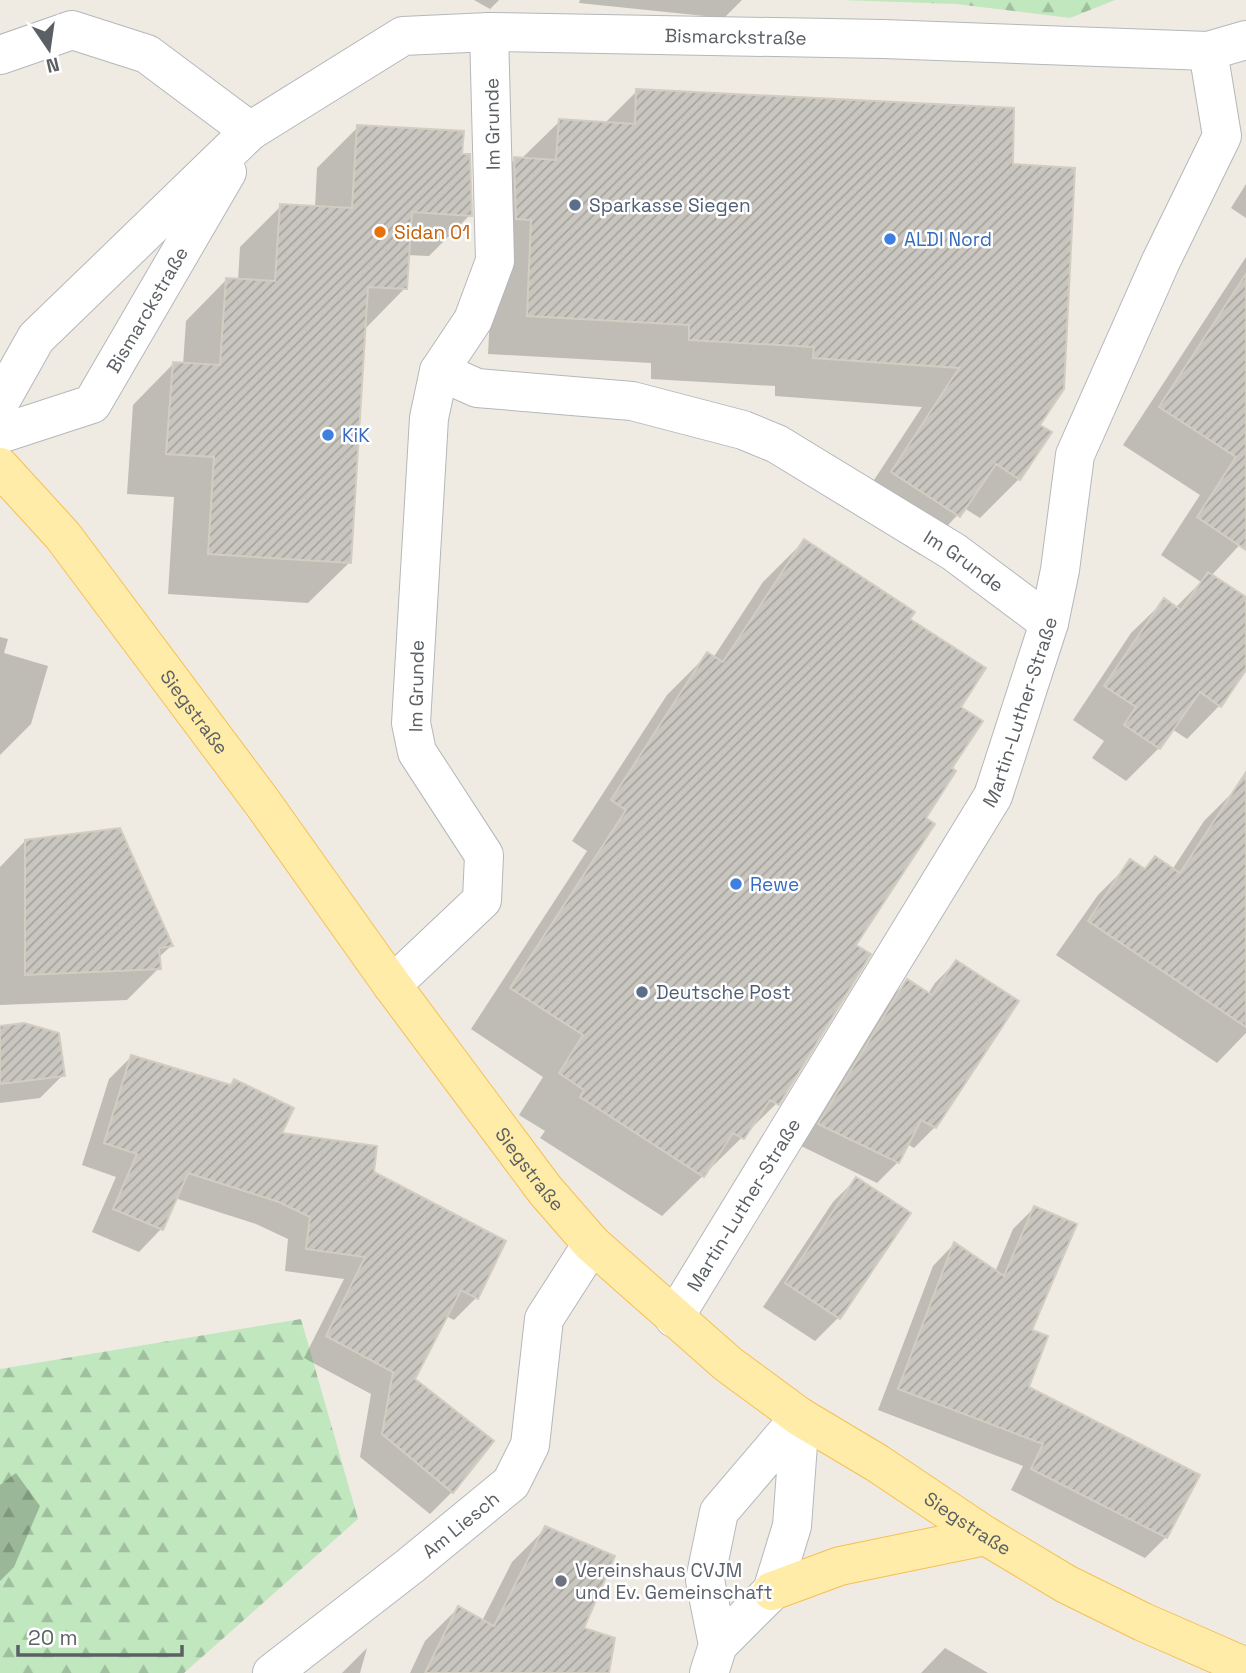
<svg xmlns="http://www.w3.org/2000/svg" width="1246" height="1673" font-family="'Space Grotesk',sans-serif">
<defs>
<pattern id="forest-firs" width="22" height="20" patternUnits="userSpaceOnUse" patternTransform="scale(1.75)"><rect width="22" height="20" fill="#c1e7be"/><path d="M5 1l3.5 6h-7zM16 11l3.5 6h-7z" fill="#a0bf9e"/></pattern>
<pattern id="building-hatch" width="6" height="6" patternUnits="userSpaceOnUse" patternTransform="scale(1.75)"><rect width="6" height="6" fill="#c9c6c0"/><path d="M-1 1l2-2M0 6l6-6M5 7l2-2" fill="none" stroke="#a6a4a0"/></pattern>
</defs>
<rect width="100%" height="100%" fill="#efebe3"/>
<!-- forest -->
<path fill="url(#forest-firs)" d="M 842,0 L 1115,0 L 1070,18 L 956,4 Z
M 301,1319 L 358,1519 L 184,1673 L 0,1673 L 0,1369 Z"/>
<!-- shadow -->
<path fill="#0003" d="M 474,0 L 499,0 L 490,9 Z
M 580,0 L 742,0 L 724,18 L 579,3 Z
M 637,91 L 1011,166 L 1038,425 L 1049,433 L 1019,479 L 980,518 L 964,508 L 920,555 L 853,512 L 922,407 L 775,396 L 775,386 L 651,379 L 651,363 L 488,354 L 493,259 L 476,198 L 515,159 L 521,159 L 560,121 L 604,124 Z
M 358,127 L 461,155 L 470,215 L 429,256 L 407,255 L 405,288 L 364,330 L 349,563 L 308,603 L 168,594 L 174,497 L 127,494 L 133,405 L 173,364 L 183,365 L 186,321 L 226,280 L 238,281 L 240,247 L 281,206 L 315,208 L 317,168 Z
M 1246,184 L 1246,218 L 1231,208 Z
M 1246,257 L 1246,538 L 1211,576 L 1246,599 L 1246,666 L 1219,706 L 1187,739 L 1172,729 L 1159,748 L 1126,781 L 1092,758 L 1104,741 L 1073,720 L 1131,633 L 1164,601 L 1175,608 L 1201,582 L 1161,555 L 1200,495 L 1123,445 Z
M 804,541 L 907,620 L 959,708 L 950,769 L 853,945 L 777,1103 L 662,1216 L 540,1138 L 545,1131 L 519,1115 L 543,1077 L 471,1029 L 587,851 L 572,841 L 667,695 L 708,654 L 713,658 L 763,582 Z
M 0,637 L 8,639 L 4,653 L 48,666 L 31,724 L 0,755 Z
M 1237,788 L 1246,794 L 1246,1033 L 1217,1063 L 1056,955 L 1098,895 L 1131,862 L 1143,870 L 1155,858 L 1172,870 L 1204,821 Z
M 25,841 L 171,946 L 158,958 L 159,968 L 127,1000 L 0,1005 L 0,867 Z
M 956,962 L 935,1127 L 914,1148 L 907,1144 L 898,1162 L 877,1183 L 799,1145 L 887,1002 L 907,981 L 928,994 L 935,983 Z
M 0,1027 L 63,1075 L 40,1098 L 0,1103 Z
M 131,1057 L 229,1086 L 234,1081 L 279,1134 L 372,1173 L 476,1298 L 454,1320 L 446,1316 L 413,1379 L 452,1492 L 430,1514 L 360,1457 L 371,1394 L 304,1358 L 344,1279 L 285,1271 L 288,1239 L 256,1224 L 175,1198 L 161,1229 L 139,1252 L 92,1232 L 116,1177 L 82,1165 L 109,1079 Z
M 856,1179 L 908,1214 L 838,1318 L 815,1341 L 763,1307 L 833,1202 Z
M 1034,1208 L 1027,1388 L 1166,1537 L 1145,1558 L 1011,1490 L 1023,1466 L 878,1410 L 933,1266 L 954,1244 L 995,1272 L 1013,1229 Z
M 16,1473 L 40,1506 L 14,1567 L 0,1581 L 0,1485 Z
M 545,1529 L 582,1629 L 607,1673 L 410,1673 L 425,1641 L 458,1608 L 482,1621 L 512,1562 Z
M 367,1648 L 360,1673 L 342,1673 Z
M 945,1648 L 988,1673 L 921,1673 Z"/>
<!-- building -->
<path fill="url(#building-hatch)" stroke="#d3cdc1" stroke-width="2" d="M 636,89 L 1014,108 L 1013,164 L 1075,168 L 1064,389 L 1040,425 L 1052,432 L 1020,480 L 996,464 L 960,517 L 891,472 L 959,368 L 813,358 L 814,347 L 689,340 L 689,325 L 527,316 L 531,220 L 516,219 L 514,157 L 556,160 L 559,119 L 635,124 Z
M 357,125 L 464,131 L 462,154 L 470,154 L 472,216 L 412,212 L 407,289 L 368,287 L 351,563 L 208,554 L 214,457 L 166,454 L 173,362 L 220,365 L 226,278 L 275,281 L 280,204 L 352,208 Z
M 1246,274 L 1246,550 L 1197,517 L 1236,457 L 1159,407 Z
M 804,539 L 915,612 L 910,619 L 986,668 L 961,707 L 983,721 L 952,768 L 956,771 L 926,818 L 935,824 L 856,945 L 871,954 L 779,1105 L 770,1100 L 744,1139 L 733,1133 L 704,1177 L 580,1097 L 584,1090 L 559,1073 L 583,1035 L 510,988 L 626,810 L 611,800 L 707,652 L 723,662 Z
M 1208,572 L 1246,597 L 1246,670 L 1221,707 L 1200,692 L 1160,749 L 1124,725 L 1136,707 L 1104,686 L 1164,598 L 1181,610 Z
M 1246,772 L 1246,1027 L 1088,921 L 1130,859 L 1145,869 L 1155,856 L 1180,873 Z
M 120,828 L 173,946 L 159,948 L 161,969 L 25,975 L 25,840 Z
M 956,960 L 1019,1001 L 936,1128 L 921,1120 L 899,1163 L 818,1124 L 907,979 L 932,995 Z
M 24,1023 L 59,1033 L 65,1076 L 0,1084 L 0,1026 Z
M 131,1055 L 231,1085 L 234,1079 L 294,1108 L 282,1133 L 377,1146 L 374,1172 L 506,1241 L 478,1299 L 461,1290 L 415,1379 L 494,1441 L 453,1493 L 382,1434 L 393,1372 L 326,1336 L 365,1257 L 306,1249 L 310,1217 L 279,1202 L 188,1173 L 163,1230 L 113,1209 L 137,1154 L 104,1143 Z
M 856,1177 L 911,1213 L 840,1319 L 785,1283 Z
M 1034,1206 L 1077,1224 L 1032,1330 L 1048,1336 L 1029,1387 L 1200,1475 L 1167,1538 L 1031,1469 L 1043,1444 L 898,1389 L 954,1242 L 1004,1276 Z
M 545,1526 L 615,1556 L 584,1628 L 615,1638 L 609,1673 L 425,1673 L 458,1606 L 494,1626 Z"/>
<g fill="none" stroke-linecap="round" stroke-linejoin="round">
<defs>
<g id="minor">
<path d="M 0,55 L 72,30 L 147,54 L 250,131"/>
<path id="s1" d="M 439,371 L 477,388 L 632,401 L 743,430 L 777,444 L 954,552 L 1049,623"/>
<path id="s2" d="M 0,402 L 36,338 L 250,131 L 403,36 L 489,32 L 883,39 L 1208,51 L 1246,40"/>
<path id="s3" d="M 0,434 L 92,404 L 227,172"/>
<path d="M 392,985 L 482,900 L 484,855 L 417,752 L 411,723 L 429,418 L 439,371 L 473,320 L 495,261 L 489,32"/>
<path id="s4" d="M 674,1318 L 993,796 L 1049,623 L 1060,570 L 1075,455 L 1161,261 L 1222,136 L 1208,51"/>
<path id="s5" d="M 272,1673 L 410,1566 L 511,1483 L 530,1445 L 544,1319 L 592,1244"/>
</g>
<path id="secondary" d="M 718,1645 L 705,1580 L 719,1512 L 800,1417
M 709,1673 L 718,1645 L 772,1591 L 792,1526 L 800,1417"/>
<g id="primary">
<path id="s6" d="M 0,467 L 63,536 L 262,802 L 392,985 L 545,1190 L 592,1244 L 728,1364 L 800,1417 L 877,1463 L 986,1536 L 1066,1584 L 1143,1622 L 1246,1667"/>
<path d="M 772,1591 L 840,1566 L 986,1536"/>
</g>
</defs>
<!-- minor casing -->
<use href="#minor" stroke="#b4b7bb" stroke-width="40"/>
<!-- secondary casing -->
<use href="#secondary" stroke="#b5b9be" stroke-width="40"/>
<!-- primary casing -->
<use href="#primary" stroke="#f7bf54" stroke-width="40"/>
<!-- minor -->
<use href="#minor" stroke="#fff" stroke-width="38"/>
<!-- secondary -->
<use href="#secondary" stroke="#fff" stroke-width="38"/>
<!-- primary -->
<use href="#primary" stroke="#ffeca8" stroke-width="38"/>
</g>
<!-- markers -->
<g fill="#5c6f8a" stroke="#fff" stroke-width="2.5">
<circle cx="575" cy="205" r="7"/>
<circle cx="642" cy="992" r="7"/>
</g>
<circle fill="#e8710a" stroke="#fff" stroke-width="2.5" cx="380" cy="232" r="7"/>
<g fill="#3f7fe0" stroke="#fff" stroke-width="2.5">
<circle cx="890" cy="239" r="7"/>
<circle cx="328" cy="435" r="7"/>
<circle cx="736" cy="884" r="7"/>
</g>
<circle fill="#6b7280" stroke="#fff" stroke-width="2.5" cx="561" cy="1581" r="7"/>
<g text-anchor="middle" stroke-width="5" stroke-linejoin="round" paint-order="stroke">
<!-- street labels -->
<g font-size="19" fill="#5b6064" stroke="#fff">
<text dy="7" stroke="none"><textPath href="#s2" startOffset="884">Bismarckstraße</textPath></text>
<text transform="translate(492 124) rotate(-91)" y="7">Im Grunde</text>
<text dy="7" stroke="none"><textPath href="#s3" startOffset="206">Bismarckstraße</textPath></text>
<text dy="7" stroke="none"><textPath href="#s1" startOffset="569">Im Grunde</textPath></text>
<text transform="translate(416 686) rotate(-89)" y="7">Im Grunde</text>
<text dy="7" stroke="none"><textPath href="#s4" startOffset="700">Martin-Luther-Straße</textPath></text>
<text dy="7" stroke="none"><textPath href="#s6" startOffset="313">Siegstraße</textPath></text>
<text dy="7" stroke="none"><textPath href="#s6" startOffset="880">Siegstraße</textPath></text>
<text dy="7" stroke="none"><textPath href="#s4" startOffset="133">Martin-Luther-Straße</textPath></text>
<text dy="7" stroke="none"><textPath href="#s6" startOffset="1447">Siegstraße</textPath></text>
<text dy="7" stroke="none"><textPath href="#s5" startOffset="240">Am Liesch</textPath></text>
</g>
<!-- service labels -->
<g font-size="19" fill="#4e5e75" stroke="#fff" text-anchor="start">
<text x="589" y="212">Sparkasse Siegen</text>
<text x="656" y="999">Deutsche Post</text>
</g>
<!-- food labels -->
<g font-size="19" fill="#c56008" stroke="#fff" text-anchor="start">
<text x="394" y="239">Sidan 01</text>
</g>
<!-- shop labels -->
<g font-size="19" fill="#366cbe" stroke="#fff" text-anchor="start">
<text x="904" y="246">ALDI Nord</text>
<text x="342" y="442">KiK</text>
<text x="750" y="891">Rewe</text>
</g>
<!-- worship labels -->
<g font-size="19" fill="#5b616d" stroke="#fff" text-anchor="start">
<text x="575" y="1577">Vereinshaus CVJM<tspan x="575" dy="22">und Ev. Gemeinschaft</tspan></text>
</g>
</g>
<!-- north arrow -->
<g transform="translate(49 49) rotate(167)" stroke="#ffffff" stroke-width="5" paint-order="stroke">
<path d="M0-5L12 26L0 18L-12 26Z" fill="#5b6064"/>
<text y="-10" font-size="19" font-weight="bold" text-anchor="middle" fill="#5b6064">N</text>
</g>
<!-- scale -->
<path d="M18 1645v10h164v-10" fill="none" stroke="#5b6064" stroke-width="3.5"/>
<text x="28" y="1645" font-size="21" fill="#5b6064" stroke="#ffffff" stroke-width="5" paint-order="stroke">20 m</text>
</svg>
